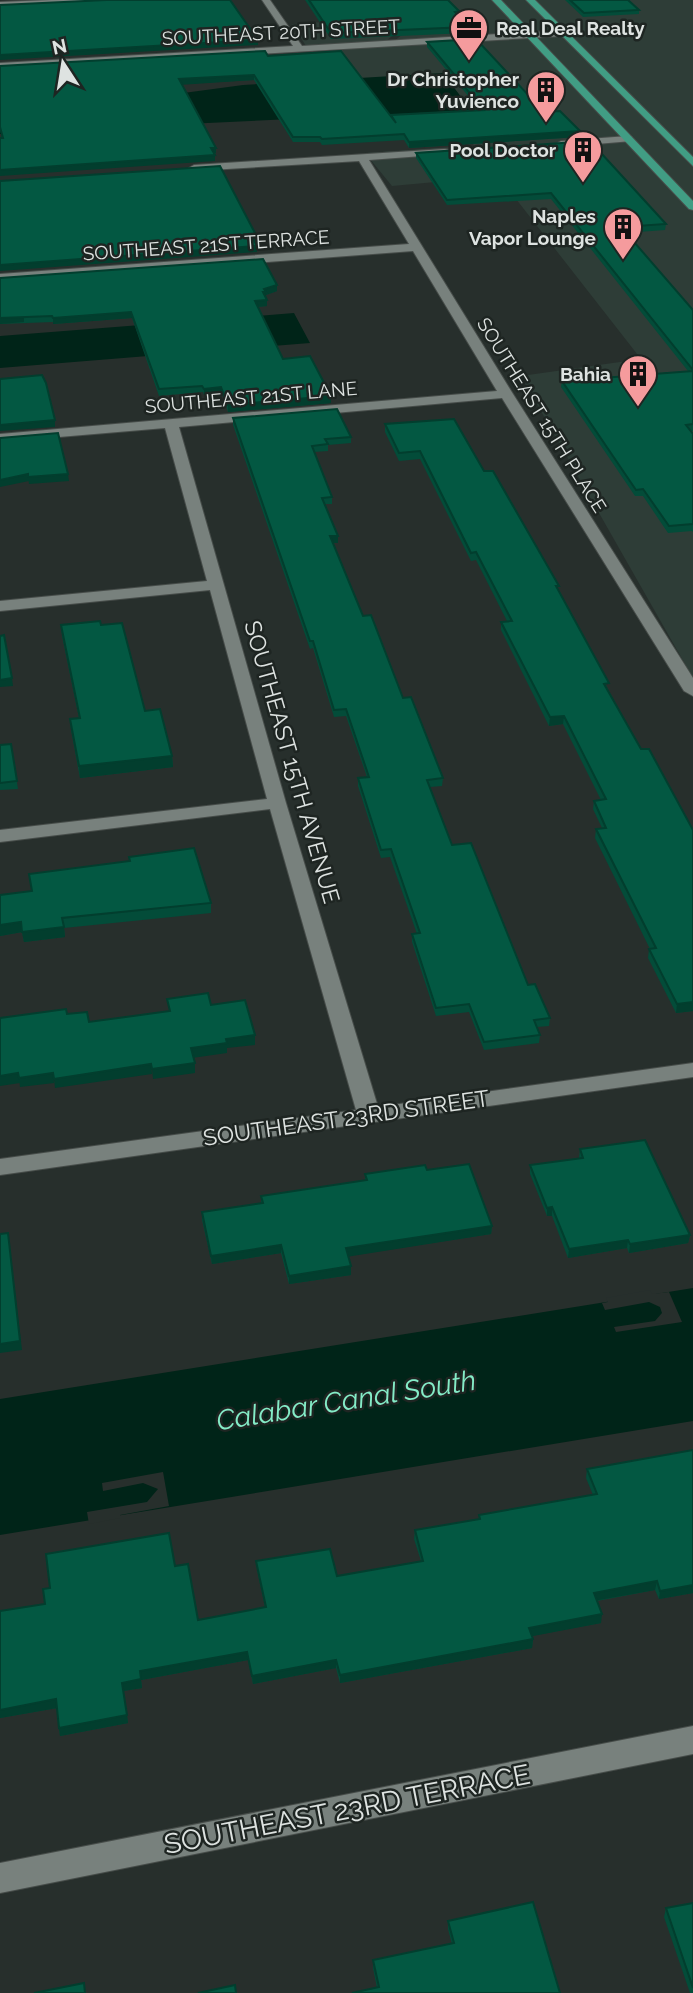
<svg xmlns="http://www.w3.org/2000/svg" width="693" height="1993" font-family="Raleway,sans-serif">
<rect width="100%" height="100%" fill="#272f2c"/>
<!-- built -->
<path fill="#2e3d37" d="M 380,0 L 693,0 L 693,678 L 521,376 L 641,359 L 473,144 L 434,83 L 353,84 L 328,46 L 392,43 L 405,32 Z
M 387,18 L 397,32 L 386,41 L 306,46 L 292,24 Z
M 466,146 L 490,177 L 392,186 L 365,153 Z"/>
<!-- water -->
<path fill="#002418" d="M 443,73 L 471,110 C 314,119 157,124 0,134 L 0,106 L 176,94 L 243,85 Z
M 294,313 L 310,343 L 0,368 L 0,336 Z
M 693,1288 L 693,1421 L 0,1535 L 0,1399 Z"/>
<!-- pier -->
<path fill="#272f2c" d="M 650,1290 L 652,1294 L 669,1292 L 682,1322 L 616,1332 L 614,1327 L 655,1321 L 662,1313 L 660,1307 L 649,1302 L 605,1310 L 602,1303 L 608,1302 L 606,1298 Z
M 163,1472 L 169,1506 L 120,1515 L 120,1518 L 89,1524 L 87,1512 L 147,1502 L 158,1489 L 143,1483 L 103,1491 L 102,1483 Z"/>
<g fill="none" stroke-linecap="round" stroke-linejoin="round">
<defs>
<path id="minor" d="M 51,0 L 109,0 L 105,3 L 0,8 L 0,2 Z
M 262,0 L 270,0 L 302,46 L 564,30 L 568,33 L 564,36 L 0,69 L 0,63 L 293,46 Z
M 628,136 L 632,137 L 632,141 L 561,147 L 556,144 L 561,141 Z
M 445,149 L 449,150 L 449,154 L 369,160 L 513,394 L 693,678 L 693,696 L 684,691 L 502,398 L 179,427 L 286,803 L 378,1107 L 693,1063 L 693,1077 L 0,1175 L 0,1159 L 356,1110 L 270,809 L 0,842 L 0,830 L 267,799 L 210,590 L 0,611 L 0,601 L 207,581 L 165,428 L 0,442 L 0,434 L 497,391 L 413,251 L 0,282 L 0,274 L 409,244 L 359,161 L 194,171 L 189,168 L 194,165 Z
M 693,1726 L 693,1754 L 0,1893 L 0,1863 Z"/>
<path id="major" d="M 492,0 L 501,0 L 693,201 L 693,210 L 689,209 Z
M 526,0 L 535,0 L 693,157 L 693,166 Z"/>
</defs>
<!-- minor casing -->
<use href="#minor" stroke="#464c49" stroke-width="2"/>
<!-- major casing -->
<use href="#major" stroke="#464c49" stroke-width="2"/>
<!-- minor -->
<use href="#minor" fill="#78817d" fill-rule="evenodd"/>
<!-- major -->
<use href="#major" fill="#419d84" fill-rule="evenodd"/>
</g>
<!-- wall -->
<path fill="#034c39" d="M 305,0 L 448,0 L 461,18 L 461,20 L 467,27 L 467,33 L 331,39 Z
M 565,0 L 628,0 L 639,10 L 639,14 L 583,17 Z
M 427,42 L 544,112 L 579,137 L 409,148 L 404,140 L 322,145 L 320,142 L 293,142 L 254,80 L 182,84 L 216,153 L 214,154 L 215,161 L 2,138 L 0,130 L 0,66 L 268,56 L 391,116 L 480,110 L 427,47 Z
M 416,153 L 666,224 L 665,230 L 625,233 L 693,310 L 693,431 L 691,431 L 693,434 L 693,532 L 692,531 L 668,533 L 643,496 L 635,496 L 561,387 L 562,381 L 688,371 L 551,199 L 447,205 L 416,158 Z
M 0,278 L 277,285 L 277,291 L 266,295 L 267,306 L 257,307 L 283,359 L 331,403 L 228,412 L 222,394 L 204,395 L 203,392 L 159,396 L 132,318 L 53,324 L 53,322 L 0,324 Z
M 233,418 L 351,437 L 351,443 L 328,445 L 328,451 L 314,452 L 332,497 L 332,504 L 325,504 L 338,536 L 338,543 L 333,543 L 363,616 L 443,778 L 442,786 L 430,787 L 452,845 L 528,985 L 550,1018 L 549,1026 L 537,1027 L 540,1035 L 539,1043 L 484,1050 L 469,1012 L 436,1016 L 412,942 L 412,934 L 417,934 L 390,857 L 381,858 L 358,786 L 358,778 L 367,777 L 346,716 L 334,717 L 313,648 L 310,649 L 233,425 Z
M 385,424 L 484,471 L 559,592 L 609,691 L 641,749 L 693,830 L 693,1011 L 676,1013 L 648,958 L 649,949 L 650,949 L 595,838 L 596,829 L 602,828 L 593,809 L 594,801 L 601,800 L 563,724 L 549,726 L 501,630 L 501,622 L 507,621 L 476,560 L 471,561 L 420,459 L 399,461 L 385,432 Z
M 61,625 L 101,625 L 145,711 L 172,756 L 173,767 L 80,778 L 71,730 L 70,719 L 79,718 L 62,636 Z
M 11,744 L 18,789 L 0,790 L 0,745 Z
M 129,857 L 211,903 L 211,913 L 64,928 L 65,937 L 24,942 L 22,932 L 0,936 L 0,895 L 31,891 L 129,862 Z
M 580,1149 L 690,1235 L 688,1243 L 629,1253 L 627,1248 L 568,1258 L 552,1216 L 547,1216 L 530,1174 L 530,1165 L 579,1158 Z
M 427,1170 L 492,1226 L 491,1234 L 348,1256 L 351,1275 L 289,1284 L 281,1253 L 212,1264 L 202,1220 L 202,1212 L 261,1203 L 261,1196 L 365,1181 L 365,1174 Z
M 693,1450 L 693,1593 L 659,1599 L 655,1590 L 597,1601 L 601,1623 L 531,1636 L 533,1639 L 532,1648 L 340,1683 L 336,1668 L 253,1684 L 248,1660 L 141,1680 L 142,1688 L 123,1691 L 128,1723 L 60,1736 L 57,1708 L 0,1718 L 0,1611 L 45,1604 L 175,1566 L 198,1620 L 265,1607 L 257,1570 L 256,1561 L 337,1576 L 421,1561 L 414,1539 L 415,1530 L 479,1519 L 479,1515 L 593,1495 L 586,1478 L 587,1469 Z
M 693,1903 L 693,1993 L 690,1993 L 664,1917 L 666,1908 Z
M 448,1921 L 560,1993 L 377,1988 L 373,1968 L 373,1960 L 452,1944 L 448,1929 Z"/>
<!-- shaded-wall -->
<path fill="#023e2e" d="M 258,40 L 258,45 L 0,60 L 0,55 Z
M 254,75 L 254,80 L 179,85 L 179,79 Z
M 580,131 L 579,137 L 409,148 L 409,142 Z
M 211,148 L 216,148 L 216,153 L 211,154 Z
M 215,155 L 215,161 L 0,176 L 0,170 Z
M 257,246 L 257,252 L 0,271 L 0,265 Z
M 277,285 L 277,291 L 266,295 L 266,298 L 263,292 L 264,289 Z
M 267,300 L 267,306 L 255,307 L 255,301 Z
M 131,312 L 132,318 L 53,324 L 53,318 Z
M 24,316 L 24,322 L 0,324 L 0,318 Z
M 221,387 L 222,394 L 204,395 L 204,389 Z
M 331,396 L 331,403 L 228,412 L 228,405 Z
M 55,420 L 55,427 L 0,431 L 0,425 Z
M 28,474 L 29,481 L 0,487 L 0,480 Z
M 68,474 L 69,481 L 29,484 L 28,477 Z
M 330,536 L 338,536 L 338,543 L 331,543 Z
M 12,678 L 13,686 L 0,687 L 0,680 Z
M 564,716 L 563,724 L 549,726 L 550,717 Z
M 172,756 L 173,767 L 80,778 L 79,766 Z
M 21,922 L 22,932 L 0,936 L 0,925 Z
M 64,927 L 65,937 L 24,942 L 22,932 Z
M 693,1002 L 693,1011 L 676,1013 L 677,1004 Z
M 255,1035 L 255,1045 L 227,1048 L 227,1053 L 192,1058 L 191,1048 L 226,1039 Z
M 195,1063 L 195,1073 L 153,1079 L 152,1069 Z
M 151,1064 L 152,1074 L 55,1088 L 54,1079 Z
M 18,1073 L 20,1083 L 0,1086 L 0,1076 Z
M 53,1073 L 54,1083 L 20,1087 L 19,1078 Z
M 552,1207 L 552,1216 L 547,1216 L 547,1208 Z
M 492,1226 L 491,1234 L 346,1257 L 346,1248 Z
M 8,1233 L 22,1350 L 0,1353 L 0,1344 Z
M 690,1235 L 688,1243 L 629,1253 L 630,1244 Z
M 628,1240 L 627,1248 L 568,1258 L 569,1249 Z
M 281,1245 L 281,1253 L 212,1264 L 211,1256 Z
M 351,1266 L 351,1275 L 289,1284 L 289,1276 Z
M 657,1581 L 655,1590 L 593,1601 L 594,1593 Z
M 693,1585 L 693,1593 L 659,1599 L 660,1591 Z
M 602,1614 L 601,1623 L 528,1637 L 529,1628 Z
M 533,1639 L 532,1648 L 340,1683 L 340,1675 Z
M 247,1652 L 248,1660 L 141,1680 L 142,1688 L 123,1691 L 122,1683 L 140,1671 Z
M 336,1660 L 336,1668 L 253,1684 L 252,1676 Z
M 56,1699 L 57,1708 L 0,1718 L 0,1710 Z
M 127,1715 L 128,1723 L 60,1736 L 59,1728 Z"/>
<!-- building -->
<path fill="#035842" stroke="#023e2e" stroke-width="2" d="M 106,0 L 230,0 L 258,40 L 0,55 L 0,5 Z
M 309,0 L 448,0 L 459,11 L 455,12 L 461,18 L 459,18 L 467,27 L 331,33 Z
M 570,0 L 628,0 L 639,10 L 584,13 Z
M 476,39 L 544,112 L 560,111 L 580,131 L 409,142 L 404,134 L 322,139 L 320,137 L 293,137 L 254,75 L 179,79 L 216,148 L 211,148 L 215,155 L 0,170 L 0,138 L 3,138 L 0,127 L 0,66 L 265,51 L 268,56 L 341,51 L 396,123 L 391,115 L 484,110 L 427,42 Z
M 590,141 L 666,224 L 621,227 L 693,310 L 693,370 L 551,193 L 447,200 L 416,153 Z
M 220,166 L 256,235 L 251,235 L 257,246 L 0,265 L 0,181 Z
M 263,259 L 277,285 L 264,289 L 266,292 L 263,292 L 267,300 L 255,301 L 283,359 L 310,356 L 331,396 L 228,405 L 221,387 L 204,389 L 202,386 L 159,389 L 131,312 L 53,318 L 52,316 L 0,318 L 0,278 Z
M 693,371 L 693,424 L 686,425 L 693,434 L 693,524 L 669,526 L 643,489 L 636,490 L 562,381 Z
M 42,375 L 46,383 L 55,420 L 0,425 L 0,379 Z
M 337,409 L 351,437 L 325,439 L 328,444 L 312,446 L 332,497 L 322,498 L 338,536 L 330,536 L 363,616 L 371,615 L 403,698 L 411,697 L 443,778 L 427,780 L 452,845 L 471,843 L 528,985 L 535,984 L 550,1018 L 534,1020 L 540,1035 L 484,1042 L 469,1004 L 436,1008 L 412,934 L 420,933 L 391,849 L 381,850 L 358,778 L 369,777 L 346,709 L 334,710 L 313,641 L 310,641 L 233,418 Z
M 454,419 L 484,471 L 493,471 L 559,586 L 556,586 L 609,683 L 604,684 L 641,749 L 649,749 L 693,830 L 693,1002 L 677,1004 L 649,949 L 656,948 L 596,829 L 606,828 L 594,801 L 606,799 L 564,716 L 550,717 L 501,622 L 512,621 L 476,552 L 471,553 L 420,451 L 399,453 L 385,424 Z
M 58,433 L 68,474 L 28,477 L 28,474 L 0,480 L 0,438 Z
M 100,621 L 101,625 L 122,623 L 145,711 L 160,709 L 172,756 L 79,766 L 70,719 L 80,718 L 61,625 Z
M 4,635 L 12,678 L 0,680 L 0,636 Z
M 11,744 L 17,781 L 0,783 L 0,745 Z
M 194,848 L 211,903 L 62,918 L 64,927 L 22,932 L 21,922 L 0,925 L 0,895 L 32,891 L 29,874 L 130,861 L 129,857 Z
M 208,993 L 211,1005 L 245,1000 L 255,1035 L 226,1039 L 227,1043 L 191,1048 L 195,1063 L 152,1069 L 151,1064 L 54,1079 L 53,1073 L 19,1078 L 18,1073 L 0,1076 L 0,1018 L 66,1009 L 67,1014 L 87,1012 L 89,1022 L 170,1011 L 167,999 Z
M 645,1140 L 690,1235 L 630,1244 L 628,1240 L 569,1249 L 552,1207 L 547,1208 L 530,1165 L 583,1158 L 580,1149 Z
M 469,1164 L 492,1226 L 346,1248 L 351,1266 L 289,1276 L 281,1245 L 211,1256 L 202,1212 L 263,1203 L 261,1196 L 367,1180 L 365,1174 L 425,1165 L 427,1170 Z
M 8,1233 L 20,1341 L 0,1344 L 0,1234 Z
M 693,1450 L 693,1585 L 660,1591 L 657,1581 L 594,1593 L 602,1614 L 529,1628 L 533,1639 L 340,1675 L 336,1660 L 252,1676 L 247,1652 L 140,1671 L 141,1679 L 122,1683 L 127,1715 L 59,1728 L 56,1699 L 0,1710 L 0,1611 L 45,1604 L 43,1589 L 50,1588 L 46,1554 L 169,1533 L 175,1566 L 188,1564 L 198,1620 L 266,1607 L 256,1561 L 330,1549 L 337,1576 L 423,1561 L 415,1530 L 480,1519 L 479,1515 L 597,1494 L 587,1469 Z
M 533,1902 L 560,1993 L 352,1993 L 379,1987 L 373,1960 L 454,1943 L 448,1921 Z
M 693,1903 L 693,1988 L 666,1908 Z
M 84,1983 L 85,1993 L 34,1993 Z
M 235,1985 L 236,1993 L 198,1993 Z"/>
<!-- icons -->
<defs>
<symbol id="office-pin" viewBox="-11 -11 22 30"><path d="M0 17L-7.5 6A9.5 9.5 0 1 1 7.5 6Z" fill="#f59b9d" stroke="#1e2522"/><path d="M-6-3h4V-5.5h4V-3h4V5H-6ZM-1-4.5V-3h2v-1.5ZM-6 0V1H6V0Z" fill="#111"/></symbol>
<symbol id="building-pin" viewBox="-11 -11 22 30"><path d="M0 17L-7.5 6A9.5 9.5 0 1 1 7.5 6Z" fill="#f59b9d" stroke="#1e2522"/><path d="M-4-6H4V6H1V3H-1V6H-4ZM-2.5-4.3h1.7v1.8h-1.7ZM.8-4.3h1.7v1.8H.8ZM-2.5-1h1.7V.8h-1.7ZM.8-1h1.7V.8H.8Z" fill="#111"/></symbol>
</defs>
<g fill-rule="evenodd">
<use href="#office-pin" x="447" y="6" width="44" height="60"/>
<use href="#building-pin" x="524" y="68" width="44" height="60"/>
<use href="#building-pin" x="561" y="128" width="44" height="60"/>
<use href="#building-pin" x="601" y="205" width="44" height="60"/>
<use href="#building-pin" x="616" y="352" width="44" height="60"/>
</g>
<g text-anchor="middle" stroke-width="5" stroke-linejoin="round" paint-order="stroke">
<!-- far-poi labels -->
<g font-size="19" font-weight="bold" fill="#dee3e1" stroke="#1e2522" text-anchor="end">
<text x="496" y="35" text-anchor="start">Real Deal Realty</text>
<text x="519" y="86">Dr Christopher<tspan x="519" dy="22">Yuvienco</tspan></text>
<text x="556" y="157">Pool Doctor</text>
<text x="596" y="223">Naples<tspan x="596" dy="22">Vapor Lounge</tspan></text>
<text x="611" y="381">Bahia</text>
</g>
<!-- far-street labels -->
<g font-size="19" fill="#dee3e1" stroke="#1e2522">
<text transform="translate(281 32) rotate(-3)" y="7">SOUTHEAST 20TH STREET</text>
<text transform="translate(206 245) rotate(-4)" y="7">SOUTHEAST 21ST TERRACE</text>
<text transform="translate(251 397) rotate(-5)" y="7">SOUTHEAST 21ST LANE</text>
<text transform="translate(542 415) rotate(58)" y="7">SOUTHEAST 15TH PLACE</text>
</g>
<!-- street labels -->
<g font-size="23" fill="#dee3e1" stroke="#1e2522">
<text transform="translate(292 762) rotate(74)" y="8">SOUTHEAST 15TH AVENUE</text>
<text transform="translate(346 1118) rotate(-8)" y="8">SOUTHEAST 23RD STREET</text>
</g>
<!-- near-water labels -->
<g font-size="28" font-style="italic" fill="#84ecc7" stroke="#1e2522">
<text transform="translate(346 1400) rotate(-9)" y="10">Calabar Canal South</text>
</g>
<!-- near-street labels -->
<g font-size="28" fill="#dee3e1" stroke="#1e2522">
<text transform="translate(347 1809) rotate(-11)" y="10">SOUTHEAST 23RD TERRACE</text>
</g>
</g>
<!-- north arrow -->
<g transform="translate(63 63) rotate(348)" stroke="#1e2522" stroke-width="5" paint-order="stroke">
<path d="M0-5L12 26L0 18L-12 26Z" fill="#dee3e1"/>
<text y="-10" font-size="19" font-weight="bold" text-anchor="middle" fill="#dee3e1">N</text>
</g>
</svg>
